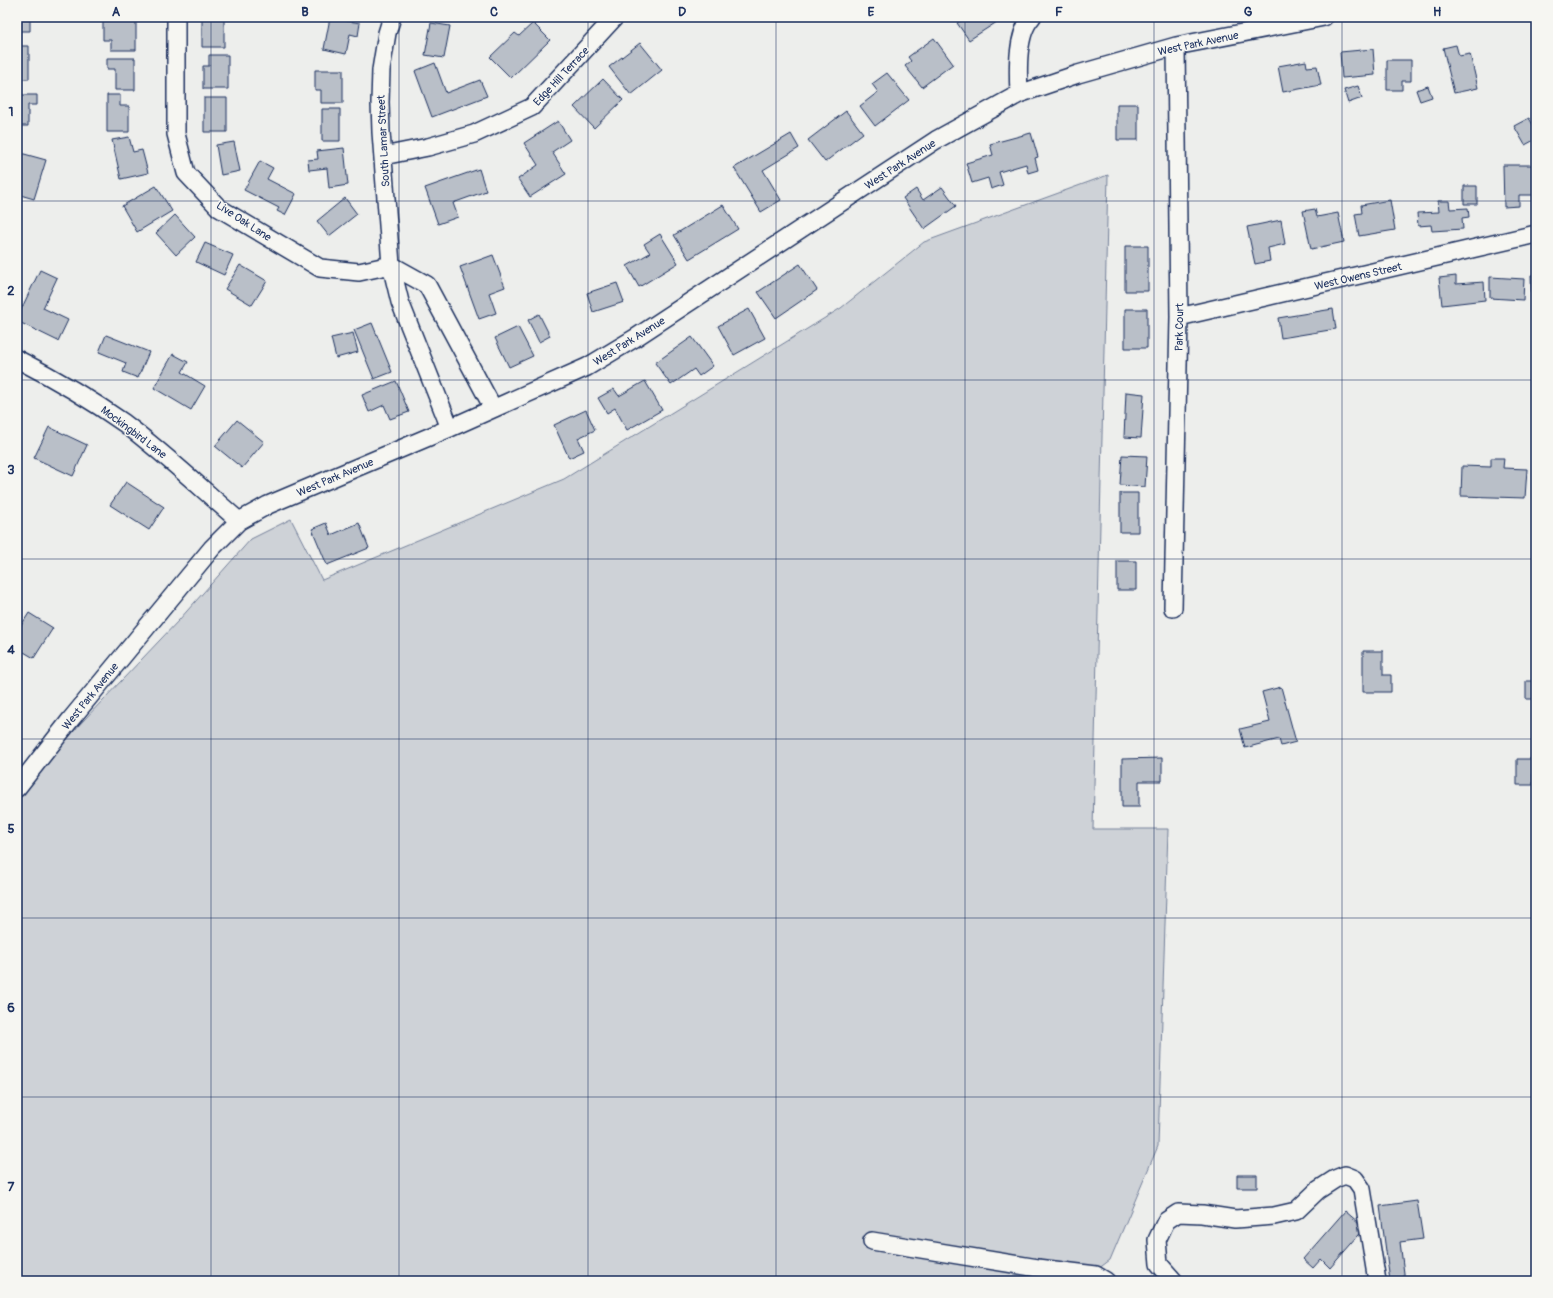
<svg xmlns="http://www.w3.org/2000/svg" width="1553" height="1298" font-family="Pangolin,sans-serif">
<rect width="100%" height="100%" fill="#edeeec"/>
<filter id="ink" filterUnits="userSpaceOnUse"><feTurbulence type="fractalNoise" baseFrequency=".025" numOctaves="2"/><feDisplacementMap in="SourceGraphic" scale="8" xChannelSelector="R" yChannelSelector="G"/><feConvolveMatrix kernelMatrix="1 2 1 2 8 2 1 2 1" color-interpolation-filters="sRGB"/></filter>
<g filter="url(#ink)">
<!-- green -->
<path fill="#ced2d7" stroke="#74809a" d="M 1108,175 L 1093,829 L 1168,829 L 1158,1146 L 1110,1260 L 1082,1281 L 17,1281 L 17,795 L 27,780 L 179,620 L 251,539 L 291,519 L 322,580 L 564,479 L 841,308 L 924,242 Z"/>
<!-- building -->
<path fill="#b9bfc8" stroke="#1b2f5e" d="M 17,17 L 30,17 L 30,31 L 17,31 Z
M 202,17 L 224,17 L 224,47 L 202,47 Z
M 440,17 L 454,17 L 452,21 Z
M 967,17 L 998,17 L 1000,20 L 969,40 L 957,23 Z
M 330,18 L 360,23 L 358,36 L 350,34 L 346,54 L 324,49 Z
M 103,19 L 136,19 L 136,50 L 111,50 L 111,40 L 103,40 Z
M 431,23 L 450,26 L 444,58 L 425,55 Z
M 533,23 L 550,40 L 511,78 L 490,57 L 515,33 L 519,36 Z
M 934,38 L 953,64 L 922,87 L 905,66 L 911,61 L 908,57 Z
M 640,43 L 662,70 L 631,95 L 609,67 Z
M 1456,45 L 1459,56 L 1470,54 L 1478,88 L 1454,93 L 1443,48 Z
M 17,46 L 29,46 L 29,79 L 17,79 Z
M 1373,49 L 1375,75 L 1342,78 L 1340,52 Z
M 209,55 L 228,55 L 228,89 L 203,89 L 203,66 L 209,66 Z
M 107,58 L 135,58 L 135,90 L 115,90 L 115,69 L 107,69 Z
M 1387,60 L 1411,60 L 1411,81 L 1402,81 L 1402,90 L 1387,90 Z
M 1306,61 L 1307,67 L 1317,66 L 1321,85 L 1283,92 L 1278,66 Z
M 435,63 L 446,93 L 480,80 L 487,96 L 432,117 L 415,71 Z
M 315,70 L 343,70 L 343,103 L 321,103 L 321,90 L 315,90 Z
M 887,73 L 909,100 L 875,126 L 860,106 L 878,92 L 872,84 Z
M 603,79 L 623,100 L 594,128 L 574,107 Z
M 1358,86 L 1362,98 L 1348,103 L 1344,90 Z
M 1428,86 L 1432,97 L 1420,101 L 1416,90 Z
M 17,95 L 37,95 L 37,105 L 28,105 L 28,126 L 17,126 Z
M 107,95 L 120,95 L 120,106 L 129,106 L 129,132 L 107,132 Z
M 204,98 L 227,98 L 227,132 L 204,132 Z
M 1117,104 L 1138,104 L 1138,140 L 1117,140 Z
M 322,109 L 340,109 L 340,141 L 322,141 Z
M 846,111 L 863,133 L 825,162 L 808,140 Z
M 1529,118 L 1536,130 L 1536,139 L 1525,145 L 1514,126 Z
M 558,121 L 570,140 L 552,152 L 566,174 L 530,197 L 518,179 L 538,165 L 524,143 Z
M 1031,133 L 1038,157 L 1035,158 L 1038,170 L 1028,173 L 1026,164 L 999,172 L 1003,185 L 991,189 L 988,178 L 972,183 L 966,163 L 993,155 L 990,144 Z
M 791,134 L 799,148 L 763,170 L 781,200 L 761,212 L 734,168 Z
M 129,137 L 133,152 L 142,150 L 148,173 L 121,179 L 112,140 Z
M 234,142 L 240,171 L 221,175 L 216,145 Z
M 344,148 L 348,185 L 329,188 L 327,168 L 309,170 L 308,160 L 318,159 L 317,151 Z
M 17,152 L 46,160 L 34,199 L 17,194 L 17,180 L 21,165 L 17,164 Z
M 260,161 L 273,168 L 267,179 L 296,194 L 285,215 L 277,211 L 279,208 L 244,190 Z
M 1503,165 L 1536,165 L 1536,195 L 1519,195 L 1519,206 L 1504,207 Z
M 479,169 L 486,191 L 453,203 L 458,217 L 438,224 L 425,188 Z
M 156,186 L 172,211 L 137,232 L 122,206 Z
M 1464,186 L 1477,186 L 1477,204 L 1464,204 Z
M 942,187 L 956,206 L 924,229 L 903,198 L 916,189 L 923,200 Z
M 345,198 L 357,214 L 329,236 L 317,221 Z
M 1390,200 L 1395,230 L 1359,236 L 1355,214 L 1362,213 L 1361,205 Z
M 1438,201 L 1449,201 L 1450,209 L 1468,208 L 1469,217 L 1462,218 L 1463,229 L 1432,231 L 1431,225 L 1418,226 L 1417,213 L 1439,212 Z
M 723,205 L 738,229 L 689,259 L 674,235 Z
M 1315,209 L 1317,217 L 1338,213 L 1344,242 L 1311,249 L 1303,211 Z
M 175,215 L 195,237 L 176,255 L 156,233 Z
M 1281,220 L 1285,244 L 1268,248 L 1270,261 L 1255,264 L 1247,227 Z
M 660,234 L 678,263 L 639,287 L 627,266 L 650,253 L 644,244 Z
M 205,243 L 233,255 L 224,275 L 196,262 Z
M 1125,246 L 1148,246 L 1148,291 L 1125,291 Z
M 493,255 L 505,287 L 489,293 L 496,313 L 479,319 L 460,267 Z
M 800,264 L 817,290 L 776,318 L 758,292 Z
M 240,265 L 267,281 L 252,305 L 225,289 Z
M 40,270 L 57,278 L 43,308 L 68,320 L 58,341 L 17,321 L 17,318 Z
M 1531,275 L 1536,275 L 1536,310 L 1532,310 Z
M 1456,276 L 1456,284 L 1484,282 L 1485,300 L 1442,305 L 1439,278 Z
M 1490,277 L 1524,279 L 1523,300 L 1490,298 Z
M 617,283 L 624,302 L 593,312 L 587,293 Z
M 749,309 L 765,338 L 734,355 L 718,326 Z
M 1125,309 L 1147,309 L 1147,348 L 1125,348 Z
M 1333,309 L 1336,329 L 1281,338 L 1278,318 Z
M 539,314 L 550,336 L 539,342 L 528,320 Z
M 372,323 L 392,372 L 374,379 L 354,330 Z
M 518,327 L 533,356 L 509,367 L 495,338 Z
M 353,333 L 358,352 L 336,358 L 331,338 Z
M 106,335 L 149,352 L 138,378 L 123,372 L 126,363 L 99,352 Z
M 692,337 L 713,366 L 699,376 L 694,369 L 671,385 L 655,363 Z
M 173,354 L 188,362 L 182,372 L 205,386 L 191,410 L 154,388 Z
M 396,381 L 409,412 L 390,419 L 384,405 L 369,412 L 362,395 Z
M 645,381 L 662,410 L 627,430 L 615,408 L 607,413 L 598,398 L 614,389 L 619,396 Z
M 1126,392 L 1144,394 L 1141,438 L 1124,437 Z
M 586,410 L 595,430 L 578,438 L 584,451 L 569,458 L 554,425 Z
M 237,420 L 264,442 L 242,468 L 215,446 Z
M 49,427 L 87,445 L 73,476 L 34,458 Z
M 1122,455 L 1147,456 L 1145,487 L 1120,485 Z
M 1491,458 L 1504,458 L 1503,468 L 1527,469 L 1525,498 L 1461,496 L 1462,466 L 1491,467 Z
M 126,482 L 164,507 L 149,530 L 110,505 Z
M 1120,493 L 1138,493 L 1138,532 L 1120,532 Z
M 326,523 L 331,535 L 359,523 L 369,548 L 327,565 L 312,529 Z
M 1117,561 L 1136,561 L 1136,590 L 1117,590 Z
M 29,613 L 53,628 L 34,658 L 17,648 L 17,632 Z
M 1363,651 L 1383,651 L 1383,675 L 1391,675 L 1391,692 L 1363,692 Z
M 1526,681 L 1536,681 L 1536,706 L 1534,706 L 1534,699 L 1526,699 Z
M 1281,687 L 1296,742 L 1281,746 L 1279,739 L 1245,748 L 1240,729 L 1270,722 L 1262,692 Z
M 1162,758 L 1162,781 L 1139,781 L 1139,807 L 1122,807 L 1122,759 Z
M 1517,759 L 1533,759 L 1533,785 L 1517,785 Z
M 1237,1175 L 1257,1175 L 1257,1188 L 1237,1188 Z
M 1417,1201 L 1423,1239 L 1400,1242 L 1405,1281 L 1390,1281 L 1380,1206 Z
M 1345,1211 L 1365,1228 L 1330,1268 L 1321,1259 L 1313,1268 L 1303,1259 Z"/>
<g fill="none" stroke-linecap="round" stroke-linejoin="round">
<defs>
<path id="minor" d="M 176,17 L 176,134 L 186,173 L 219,208 L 320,268 L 359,272 L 391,265
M 392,17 L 387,33 L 381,70 L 380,102 L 381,132 L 391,265 L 400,302 L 450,428
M 1019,94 C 1018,72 1016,34 1032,17
M 383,156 L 428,147 L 474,134 L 532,107 L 615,17
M 391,265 L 427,285 L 493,408
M 1179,317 L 1536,234
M 17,359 C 54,378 90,399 124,423 C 164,453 201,488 239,521
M 1173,608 L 1179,317 L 1176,46
M 17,788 L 71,719 L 212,548 L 239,521 L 268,505 L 450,428 L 587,367 L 635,338 L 936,140 L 1019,94 L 1078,74 L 1176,46 L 1324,17
M 872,1241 L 1038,1268 L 1096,1275 L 1106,1281
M 1174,1281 L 1159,1264 L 1157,1240 L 1166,1221 L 1178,1213 L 1202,1214 L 1235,1219 L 1274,1216 L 1296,1211 L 1318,1190 L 1335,1179 L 1345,1175 L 1355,1179 L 1362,1189 L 1377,1281"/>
</defs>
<!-- minor casing -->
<use href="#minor" stroke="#1b2f5e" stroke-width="20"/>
<!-- minor -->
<use href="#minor" stroke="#f6f6f2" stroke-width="17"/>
</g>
</g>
<!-- grid -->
<path fill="none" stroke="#1b2f5e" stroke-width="1" stroke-opacity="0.55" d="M 211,17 L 211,1281M 399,17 L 399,1281M 588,17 L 588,1281M 776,17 L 776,1281M 965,17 L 965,1281M 1154,17 L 1154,1281M 1342,17 L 1342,1281M 17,201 L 1536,201M 17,380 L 1536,380M 17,559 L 1536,559M 17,739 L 1536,739M 17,918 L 1536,918M 17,1097 L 1536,1097"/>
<g text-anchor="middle" stroke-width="3" stroke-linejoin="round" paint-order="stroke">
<!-- street labels -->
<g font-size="11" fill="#1b2f5e" stroke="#f6f6f2">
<text transform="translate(1198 43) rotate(-12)" y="4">West Park Avenue</text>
<text transform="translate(561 76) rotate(-47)" y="4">Edge Hill Terrace</text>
<text transform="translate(383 141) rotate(-93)" y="4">South Lamar Street</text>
<text transform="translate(900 164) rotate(-33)" y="4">West Park Avenue</text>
<text transform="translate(244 221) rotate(33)" y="4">Live Oak Lane</text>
<text transform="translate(1358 276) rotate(-13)" y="4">West Owens Street</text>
<text transform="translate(1179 327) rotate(-89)" y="4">Park Court</text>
<text transform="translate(629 341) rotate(-32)" y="4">West Park Avenue</text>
<text transform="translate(134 432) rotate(37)" y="4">Mockingbird Lane</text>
<text transform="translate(335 477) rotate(-23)" y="4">West Park Avenue</text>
<text transform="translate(90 696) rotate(-51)" y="4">West Park Avenue</text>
</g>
</g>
<!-- margin -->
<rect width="1553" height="1298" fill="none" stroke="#f6f6f2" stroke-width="44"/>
<rect x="22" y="22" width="1509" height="1254" fill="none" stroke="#1b2f5e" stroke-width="1.5"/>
<g font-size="13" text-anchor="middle" font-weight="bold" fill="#1b2f5e">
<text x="116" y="16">A</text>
<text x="305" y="16">B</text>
<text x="494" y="16">C</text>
<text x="682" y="16">D</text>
<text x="871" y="16">E</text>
<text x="1059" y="16">F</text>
<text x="1248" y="16">G</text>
<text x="1437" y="16">H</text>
<text x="11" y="116">1</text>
<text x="11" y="295">2</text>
<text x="11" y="474">3</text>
<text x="11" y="654">4</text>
<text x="11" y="833">5</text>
<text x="11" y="1012">6</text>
<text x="11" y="1191">7</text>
</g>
</svg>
